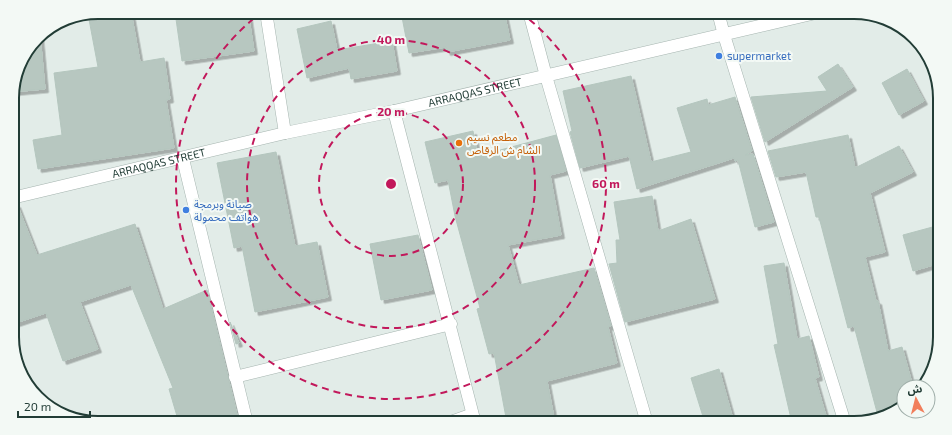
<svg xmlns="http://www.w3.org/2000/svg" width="952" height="435" font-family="'Exo 2','Noto Sans Arabic',sans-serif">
<defs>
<filter id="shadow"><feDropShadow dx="3.5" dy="3.5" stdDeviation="0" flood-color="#0004"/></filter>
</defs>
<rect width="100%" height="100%" fill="#e2ece8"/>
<!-- building -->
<path fill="#b7c7c0" stroke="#b4c6be" filter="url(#shadow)" d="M 98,12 L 131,12 L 140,62 L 164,58 L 170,99 L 166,100 L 174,148 L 38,169 L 33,140 L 62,135 L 54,73 L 98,67 L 88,14 Z
M 175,12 L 248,12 L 254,51 L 182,61 Z
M 401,12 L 504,12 L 510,40 L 447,52 L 446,47 L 409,53 Z
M 331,21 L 337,50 L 392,41 L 397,71 L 351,79 L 349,68 L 307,78 L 297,29 Z
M 40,35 L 45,89 L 12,92 L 21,60 Z
M 838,64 L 853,87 L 765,142 L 751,97 L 827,91 L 818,77 Z
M 907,69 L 924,101 L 899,115 L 882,83 Z
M 631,76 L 651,162 L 691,152 L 677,108 L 707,99 L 708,105 L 735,97 L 752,151 L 745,155 L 753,154 L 774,222 L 755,227 L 738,160 L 735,161 L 734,158 L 637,189 L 629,156 L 580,168 L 570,132 L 572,131 L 563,91 Z
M 473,131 L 478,156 L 556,135 L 566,171 L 550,175 L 561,235 L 508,245 L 519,285 L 594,268 L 611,326 L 608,327 L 617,363 L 547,381 L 555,423 L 507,423 L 494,353 L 489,354 L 477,309 L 480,308 L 455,216 L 448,180 L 435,183 L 425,142 Z
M 848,135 L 855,168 L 899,146 L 913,172 L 870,193 L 885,252 L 865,257 L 876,301 L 878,301 L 888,351 L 902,347 L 913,387 L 904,387 L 904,406 L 902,408 L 878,416 L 854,326 L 848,328 L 819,217 L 816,217 L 806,172 L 776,177 L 768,151 Z
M 276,152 L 295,246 L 317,242 L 328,297 L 255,312 L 242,246 L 234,248 L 217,163 Z
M 652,196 L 658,231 L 691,219 L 715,299 L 625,322 L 609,264 L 617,263 L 616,240 L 620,240 L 614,202 Z
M 17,204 L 37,255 L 135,224 L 163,309 L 207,290 L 239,423 L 179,423 L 169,389 L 173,388 L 131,285 L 80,302 L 98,349 L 63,361 L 46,313 L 13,324 L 12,205 Z
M 940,225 L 940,263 L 913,271 L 903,235 Z
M 418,235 L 432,290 L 381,300 L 370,244 Z
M 784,263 L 797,339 L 809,336 L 819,377 L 815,378 L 828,423 L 792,423 L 774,345 L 778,344 L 764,266 Z
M 230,322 L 239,343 L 236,344 Z
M 719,369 L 734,423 L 705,423 L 691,378 Z"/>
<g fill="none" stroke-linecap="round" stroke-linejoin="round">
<defs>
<path id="service" d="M 445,423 L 473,413"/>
<path id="minor" d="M 266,12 L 285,133
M 529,12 L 546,76 L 647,423
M 718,12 L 724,35 L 845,423
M 394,111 L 475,423
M 183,159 L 247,423
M 235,377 L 451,324"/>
<g id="tertiary">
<path id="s1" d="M 12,198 L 285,133 L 394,111 L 820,12"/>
</g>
</defs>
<!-- service casing -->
<use href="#service" stroke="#a5b4af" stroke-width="11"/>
<!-- minor casing -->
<use href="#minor" stroke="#a5b4af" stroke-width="13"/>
<!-- tertiary casing -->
<use href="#tertiary" stroke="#a5b4af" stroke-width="13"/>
<!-- service -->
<use href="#service" stroke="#fff" stroke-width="10"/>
<!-- minor -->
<use href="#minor" stroke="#fff" stroke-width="12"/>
<!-- tertiary -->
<use href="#tertiary" stroke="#fff" stroke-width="12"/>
</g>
<!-- distance rings -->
<g fill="none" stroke="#c2185b" stroke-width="2" stroke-dasharray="7 5">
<circle cx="391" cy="184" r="72"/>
<circle cx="391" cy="184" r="144"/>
<path d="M520 12A215 215 0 1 1 262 12"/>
</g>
<!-- markers -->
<g fill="#3f7fe0" stroke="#f3f9f5" stroke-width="1.5">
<circle cx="719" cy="56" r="4"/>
<circle cx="186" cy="210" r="4"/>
</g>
<circle fill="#e8710a" stroke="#f3f9f5" stroke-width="1.5" cx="459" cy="143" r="4"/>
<g text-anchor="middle" stroke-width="4" stroke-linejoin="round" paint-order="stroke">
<!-- shop labels -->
<g font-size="11" fill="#366cbe" stroke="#f3f9f5" text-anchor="start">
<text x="727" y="60">supermarket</text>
<text x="194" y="208">صيانة وبرمجة<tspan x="194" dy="13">هواتف محمولة</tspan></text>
</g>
<!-- street labels -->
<g font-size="11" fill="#223d36" stroke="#f3f9f5">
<text dy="4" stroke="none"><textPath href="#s1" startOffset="475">ARRAQQAS STREET</textPath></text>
<text dy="4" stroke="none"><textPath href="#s1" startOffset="151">ARRAQQAS STREET</textPath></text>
</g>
<!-- food labels -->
<g font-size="11" fill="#c56008" stroke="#f3f9f5" text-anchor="start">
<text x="467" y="141">مطعم نسيم<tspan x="467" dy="13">الشام ش الرقاص</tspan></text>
</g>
</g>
<!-- crop -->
<path d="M0 0H952V435H0ZM98 19H854A79 79 0 0 1 933 98V337A79 79 0 0 1 854 416H98A79 79 0 0 1 19 337V98A79 79 0 0 1 98 19Z" fill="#f3f9f5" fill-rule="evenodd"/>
<path fill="none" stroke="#223d36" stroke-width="2" d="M98 19H854A79 79 0 0 1 933 98V337A79 79 0 0 1 854 416H98A79 79 0 0 1 19 337V98A79 79 0 0 1 98 19Z"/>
<circle cx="391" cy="184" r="6" fill="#c2185b" stroke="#f3f9f5" stroke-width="2"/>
<g font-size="12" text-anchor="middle" font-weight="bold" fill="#c2185b" stroke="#f3f9f5" stroke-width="4" stroke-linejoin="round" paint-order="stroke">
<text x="391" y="44">40 m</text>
<text x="391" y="116">20 m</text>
<text x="606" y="188">60 m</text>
</g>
<!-- north arrow -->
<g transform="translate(916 399) rotate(353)"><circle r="19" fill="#f3f9f5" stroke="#9faea9"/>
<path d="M0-3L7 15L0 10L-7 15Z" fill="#f17e5b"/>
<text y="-6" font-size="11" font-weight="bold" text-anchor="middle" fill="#223d36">ش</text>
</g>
<!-- scale -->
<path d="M18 411v6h72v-6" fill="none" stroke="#223d36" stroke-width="2"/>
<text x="24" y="411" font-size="12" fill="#223d36" stroke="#f3f9f5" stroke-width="3" paint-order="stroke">20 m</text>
</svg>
